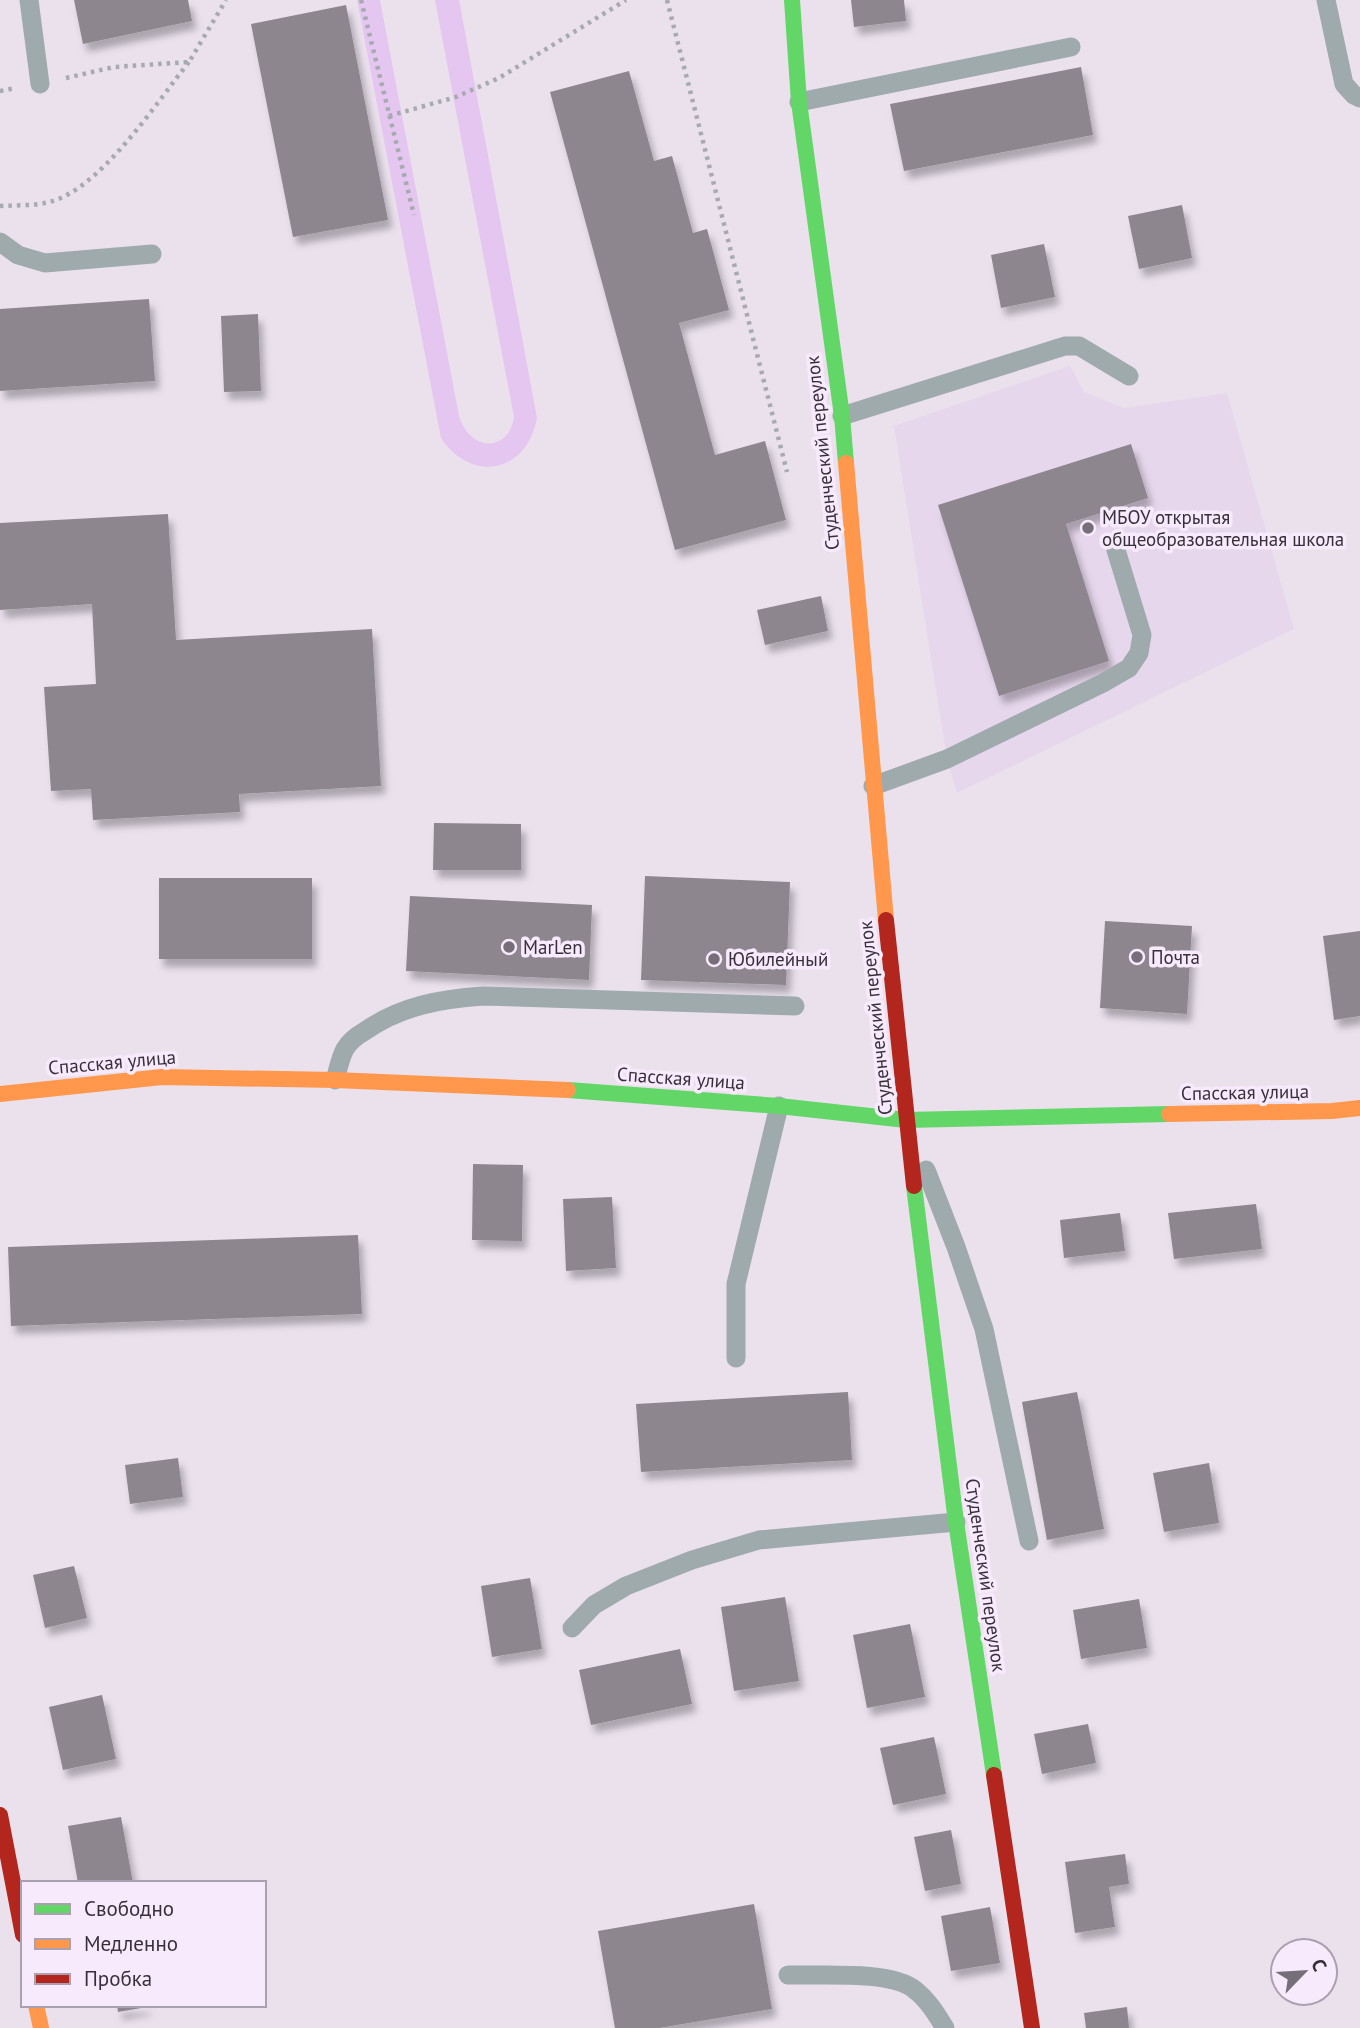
<svg xmlns="http://www.w3.org/2000/svg" width="1360" height="2028" font-family="'PT Sans',sans-serif">
<defs>
<filter id="shadow"><feDropShadow dx="4.5" dy="8" stdDeviation="3.5" flood-color="#0004"/></filter>
</defs>
<rect width="100%" height="100%" fill="#eae1ed"/>
<!-- built -->
<path fill="#e7d7ed" d="M 1070,366 L 1084,392 L 1124,408 L 1227,393 L 1294,629 L 957,793 L 947,759 L 894,426 Z"/>
<!-- green -->
<path fill="#e4c6f0" d="M 357,0 L 380,0 L 459,416 C 470,452 509,453 514,417 L 435,0 L 459,0 L 537,418 C 527,473 472,484 441,438 Z"/>
<!-- building -->
<path fill="#8d868e" filter="url(#shadow)" d="M 74,0 L 188,0 L 192,21 L 83,44 Z
M 851,0 L 904,0 L 906,21 L 854,27 Z
M 346,5 L 388,220 L 293,237 L 251,24 Z
M 1081,67 L 1093,135 L 904,171 L 890,104 Z
M 629,71 L 654,161 L 672,156 L 693,233 L 707,229 L 729,310 L 679,323 L 715,455 L 765,441 L 786,520 L 675,550 L 550,92 Z
M 1182,205 L 1192,258 L 1139,269 L 1128,216 Z
M 1044,244 L 1055,297 L 1001,308 L 991,255 Z
M 149,299 L 155,381 L 0,391 L 0,309 Z
M 258,314 L 261,391 L 224,392 L 221,316 Z
M 1131,444 L 1148,498 L 1066,524 L 1109,661 L 999,696 L 938,505 Z
M 168,514 L 176,640 L 372,629 L 381,786 L 239,794 L 240,812 L 93,820 L 91,789 L 51,791 L 44,687 L 96,684 L 92,604 L 0,610 L 0,523 Z
M 821,596 L 828,631 L 765,645 L 757,610 Z
M 434,823 L 521,824 L 521,870 L 433,870 Z
M 645,876 L 790,882 L 786,985 L 641,980 Z
M 159,878 L 312,878 L 312,959 L 159,959 Z
M 410,896 L 592,905 L 589,980 L 406,971 Z
M 1105,921 L 1192,926 L 1187,1014 L 1100,1008 Z
M 1360,931 L 1360,1016 L 1334,1020 L 1323,936 Z
M 473,1164 L 523,1165 L 522,1241 L 472,1240 Z
M 612,1197 L 616,1268 L 566,1271 L 563,1199 Z
M 1256,1204 L 1262,1249 L 1174,1259 L 1168,1213 Z
M 1120,1213 L 1125,1251 L 1064,1258 L 1060,1220 Z
M 358,1235 L 362,1314 L 11,1326 L 8,1247 Z
M 848,1392 L 852,1460 L 641,1472 L 636,1404 Z
M 1077,1392 L 1104,1529 L 1047,1540 L 1022,1402 Z
M 178,1458 L 183,1497 L 130,1504 L 125,1465 Z
M 1209,1463 L 1219,1523 L 1164,1532 L 1153,1473 Z
M 74,1566 L 87,1618 L 45,1628 L 33,1575 Z
M 530,1578 L 542,1649 L 492,1657 L 481,1586 Z
M 785,1597 L 799,1681 L 734,1691 L 721,1607 Z
M 1139,1599 L 1147,1648 L 1081,1659 L 1073,1610 Z
M 910,1624 L 925,1697 L 867,1708 L 853,1635 Z
M 680,1649 L 692,1704 L 591,1725 L 579,1670 Z
M 102,1695 L 116,1759 L 63,1770 L 49,1707 Z
M 1088,1724 L 1096,1763 L 1042,1774 L 1034,1734 Z
M 934,1737 L 946,1794 L 893,1805 L 880,1748 Z
M 121,1817 L 133,1883 L 78,1883 L 68,1826 Z
M 951,1830 L 961,1884 L 925,1891 L 914,1837 Z
M 1125,1854 L 1129,1884 L 1109,1887 L 1115,1927 L 1075,1933 L 1065,1862 Z
M 754,1904 L 772,2009 L 659,2028 L 615,2028 L 598,1931 Z
M 990,1907 L 1000,1963 L 951,1971 L 941,1916 Z
M 117,2005 L 147,2005 L 147,2007 L 118,2012 Z
M 1127,2007 L 1129,2028 L 1086,2028 L 1084,2013 Z"/>
<g fill="none" stroke-linecap="round" stroke-linejoin="round">
<!-- path -->
<path stroke="#a6abaf" stroke-width="4.5" stroke-dasharray="3.5 5" stroke-linecap="butt" d="M 361,0 L 414,215
M 667,0 L 787,472
M 66,78 L 114,67 L 189,62 L 226,0
M 0,91 L 16,88
M 389,116 L 456,97 L 499,78 L 626,0
M 0,206 C 16,205 34,206 49,202 C 100,190 156,103 189,62"/>
<!-- lane -->
<path stroke="#9eaaac" stroke-width="19" d="M 29,0 L 40,84
M 1326,0 L 1344,84 L 1354,95 L 1360,98
M 799,102 L 1071,47
M 0,242 L 18,255 L 45,263 L 152,254
M 842,416 L 1065,346 L 1079,346 L 1129,376
M 873,786 L 947,759 L 1103,683 L 1129,668 L 1139,653 L 1142,635 L 1116,550
M 335,1080 C 338,1070 340,1058 345,1049 C 349,1042 358,1035 365,1031 C 401,1006 440,999 483,996 L 795,1006
M 926,1170 L 956,1247 L 984,1329 L 1029,1541
M 736,1358 L 736,1284 L 779,1106
M 572,1628 L 594,1605 L 626,1586 L 692,1560 L 759,1540 L 956,1522
M 788,1975 C 820,1976 892,1970 915,1990 C 928,2000 937,2015 945,2028"/>
<!-- fast -->
<path stroke="#63d668" stroke-width="16" d="M 792,0 L 799,102 L 842,416 L 846,463
M 568,1090 L 779,1106 L 906,1120 L 1169,1114
M 914,1186 L 956,1522 L 994,1775"/>
<!-- slow -->
<path stroke="#ff974d" stroke-width="16" d="M 846,463 L 886,920
M 0,1094 L 162,1077 L 335,1080 L 568,1090
M 1169,1114 L 1332,1111 L 1360,1108
M 36,2005 L 41,2028"/>
<!-- jam -->
<path stroke="#b3261e" stroke-width="16" d="M 886,920 L 914,1186
M 994,1775 L 1032,2028
M 0,1815 L 23,1935"/>
</g>
<!-- markers -->
<g fill="#766e78" stroke="#f8eafd" stroke-width="2.5">
<circle cx="1088" cy="528" r="7"/>
<circle cx="509" cy="947" r="7"/>
<circle cx="1137" cy="957" r="7"/>
<circle cx="714" cy="959" r="7"/>
</g>
<g text-anchor="middle" stroke-width="7" stroke-linejoin="round" paint-order="stroke">
<!-- street labels -->
<g font-size="19" fill="#373039" stroke="#f8eafd">
<text transform="translate(822 453) rotate(-96)" y="7">Студенческий переулок</text>
<text transform="translate(875 1018) rotate(-96)" y="7">Студенческий переулок</text>
<text transform="translate(112 1062) rotate(-5)" y="7">Спасская улица</text>
<text transform="translate(681 1078) rotate(4)" y="7">Спасская улица</text>
<text transform="translate(1245 1092) rotate(-1)" y="7">Спасская улица</text>
<text transform="translate(986 1575) rotate(82)" y="7">Студенческий переулок</text>
</g>
<!-- poi labels -->
<g font-size="19" fill="#373039" stroke="#f8eafd" text-anchor="start">
<text x="1102" y="524">МБОУ открытая<tspan x="1102" dy="22">общеобразовательная школа</tspan></text>
<text x="523" y="954">MarLen</text>
<text x="1151" y="964">Почта</text>
<text x="728" y="966">Юбилейный</text>
</g>
</g>
<!-- legend -->
<rect x="21" y="1881" width="245" height="126" fill="#f8eafd" stroke="#aba0af" stroke-width="2"/>
<rect x="35" y="1904" width="35" height="10" fill="#63d668" stroke="#aba0af" stroke-width="2"/>
<text x="84" y="1916" font-size="21" fill="#373039">Свободно</text>
<rect x="35" y="1939" width="35" height="10" fill="#ff974d" stroke="#aba0af" stroke-width="2"/>
<text x="84" y="1951" font-size="21" fill="#373039">Медленно</text>
<rect x="35" y="1974" width="35" height="10" fill="#b3261e" stroke="#aba0af" stroke-width="2"/>
<text x="84" y="1986" font-size="21" fill="#373039">Пробка</text>
<!-- north arrow -->
<g transform="translate(1304 1972) rotate(65)"><circle r="33" fill="#f8eafd" stroke="#aba0af" stroke-width="2"/>
<path d="M0-5L12 26L0 18L-12 26Z" fill="#766e78"/>
<text y="-10" font-size="19" font-weight="bold" text-anchor="middle" fill="#373039">С</text>
</g>
</svg>
